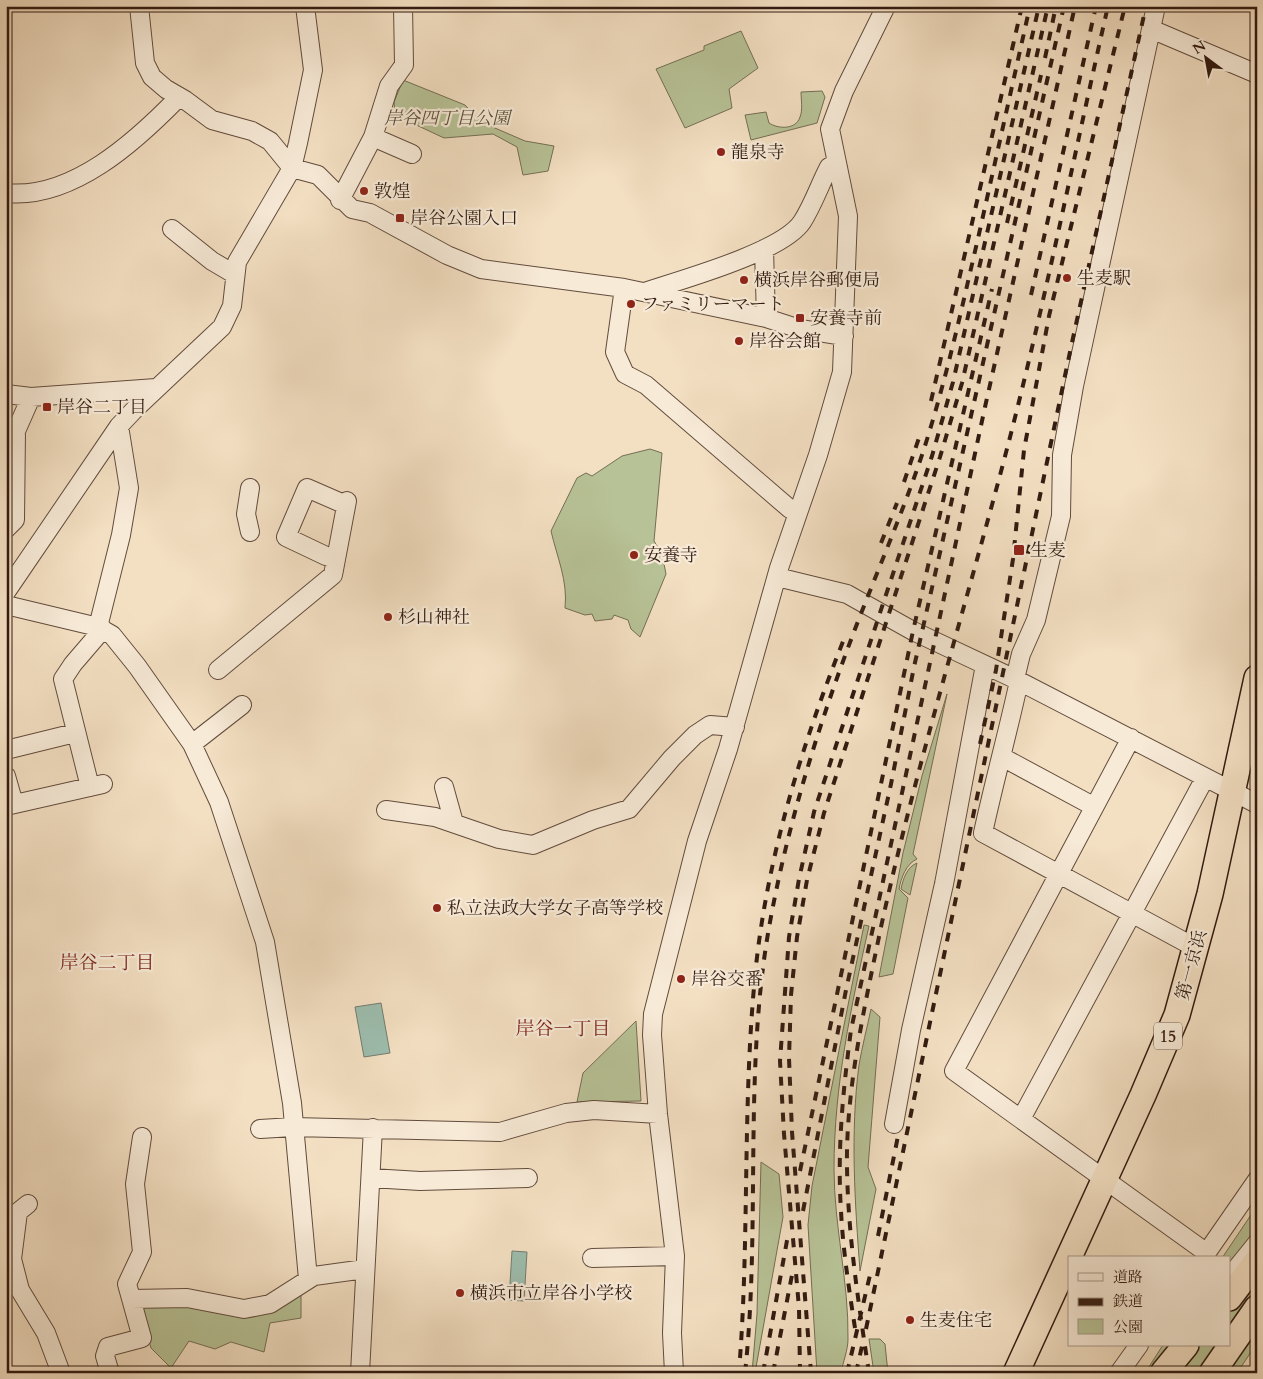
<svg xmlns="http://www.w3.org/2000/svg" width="1263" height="1379" font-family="Cardo,'Noto Serif JP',serif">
<rect width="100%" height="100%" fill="#f3dfc2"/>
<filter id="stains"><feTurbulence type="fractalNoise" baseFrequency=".004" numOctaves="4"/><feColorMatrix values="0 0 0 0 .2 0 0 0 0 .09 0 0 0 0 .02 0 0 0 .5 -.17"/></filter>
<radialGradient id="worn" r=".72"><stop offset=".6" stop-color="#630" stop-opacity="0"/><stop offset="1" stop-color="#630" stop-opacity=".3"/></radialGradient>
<!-- green -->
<path fill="#b7c296" stroke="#746e54" d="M 741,31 L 758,68 L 729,89 L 732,108 L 685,128 L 656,69 L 704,50 L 704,46 Z
M 403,80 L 465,105 L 481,122 L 525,141 L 554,146 L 548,171 L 523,175 L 517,147 L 493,134 L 444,138 L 395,115 L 394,102 Z
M 822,91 L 825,97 L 817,123 L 751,140 L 745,115 L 766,112 L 769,123 C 778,129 796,130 800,117 C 803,110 801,99 801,92 Z
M 650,449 L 662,453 L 654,541 L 662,554 L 666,574 L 640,637 L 631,629 L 628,620 L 614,615 L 612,619 L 595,621 L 592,614 L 585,615 L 565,608 C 568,581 557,557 551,531 L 577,478 L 586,473 L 592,476 L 622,456 Z
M 947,694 L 913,854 L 917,859 C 906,864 901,878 899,889 L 908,898 L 893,974 L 879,977 L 903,853 L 922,776 Z
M 917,863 L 910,895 L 901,889 C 903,879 907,867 917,863 Z
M 864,925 L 869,926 C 851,1007 834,1086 834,1169 C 834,1226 849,1283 848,1339 C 848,1350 843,1362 841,1373 L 817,1373 L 808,1225 L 812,1186 Z
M 871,1009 L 880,1017 L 868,1167 L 876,1189 L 860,1271 C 855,1203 850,1134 859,1065 C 862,1047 867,1028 871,1009 Z
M 636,1021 L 641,1101 L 577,1102 L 583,1073 Z
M 761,1162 L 779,1174 L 783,1217 L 755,1373 L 752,1373 L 757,1314 Z
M 1257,1206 L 1257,1343 L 1237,1373 L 1145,1373 L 1163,1345 L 1229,1345 L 1229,1258 L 1222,1258 Z
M 301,1290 L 301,1318 L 270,1323 L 264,1352 L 231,1342 L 215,1349 L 189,1341 L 171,1368 L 151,1348 L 138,1305 L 187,1302 L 228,1315 L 242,1317 Z
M 869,1339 L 880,1339 L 885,1344 L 888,1373 L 874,1373 Z"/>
<!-- water -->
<path fill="#9dbdae" stroke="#727c6f" d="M 381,1003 L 390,1053 L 364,1057 L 355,1007 Z
M 512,1251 L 527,1252 L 524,1301 L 509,1300 Z"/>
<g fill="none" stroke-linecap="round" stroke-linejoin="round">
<defs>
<path id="minor" d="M 139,6 L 145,63 L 152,77 L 166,89 L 185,100 L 212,120 L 252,131 L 270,141 L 292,168 L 318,175 L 352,209 L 370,213 L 447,255 L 481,269 L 624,288 L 766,318 L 800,329 L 844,336
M 1151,29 L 1257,74
M 373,137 L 412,154
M 6,193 C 72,200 136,141 178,98
M 340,200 L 373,137 L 389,86 L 404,65 L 403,6
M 172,229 L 212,261 L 234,274
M 764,249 L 766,318
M 624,288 L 615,352 L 625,374 L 646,385 L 790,509 L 798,511
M 644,292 C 681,280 782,252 802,222 C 813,205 820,184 829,167 L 836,163
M 6,394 L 31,397 L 156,388
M 6,529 L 15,520 L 16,431 L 31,397
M 250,532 L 246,514 L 250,488
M 336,558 L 326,556 L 286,537 L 307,488 L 346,505
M 777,577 L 847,594 L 913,631 L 1015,679 L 1257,804
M 6,592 L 119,426 L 135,409 L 222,327 L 232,306 L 237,262 L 292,168 L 298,143 L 313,70 L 305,6
M 6,605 L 98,627 L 112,635 L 137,666 L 192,744 L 219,802 L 265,942 L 292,1103 L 308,1279
M 98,627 L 121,535 L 129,488 L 119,426
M 218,670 L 333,575 L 347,501
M 1015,679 L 1021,654 L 1036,620 L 1061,516 L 1062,455 L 1074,386 L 1156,6
M 1019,681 C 1008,732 994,782 983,833 L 1196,948
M 1131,738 L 954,1071 L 1207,1253
M 192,744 L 242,705
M 6,750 L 75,733
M 1002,757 L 1093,806
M 6,776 L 14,804
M 90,787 L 63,679 L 73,664 L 103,629
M 444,787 L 454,823
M 6,806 L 103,784
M 386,810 L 435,817 L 499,839 L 533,845 L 593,820 L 629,809 L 672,758 L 695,735 L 710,725 L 735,727
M 1021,1119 L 1205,778
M 894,1124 L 911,1030 L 944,884 L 985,665
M 260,1129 L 293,1127 L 500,1132 L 566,1113 L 594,1110 L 658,1114
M 371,1178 L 420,1181 L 528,1178
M 28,1204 L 18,1212 L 12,1259 L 20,1290 L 46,1333 L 61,1373
M 592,1258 L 675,1256
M 1203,1258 L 1257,1180
M 1236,1269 L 1257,1243
M 131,1299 L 187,1298 L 244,1309 L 270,1304 L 314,1276 L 365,1269
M 110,1373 L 105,1356 L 108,1347 L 142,1338 L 127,1284 L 142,1252 L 135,1184 L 142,1137
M 360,1373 L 373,1128
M 674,1373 L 672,1333 L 675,1256 L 658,1114 L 652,1035 L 653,1014 L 697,841 L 728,749 L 779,568 L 818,455 L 842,372 L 848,216 L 830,129 L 844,91 L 886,6
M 1119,1373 L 1139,1345"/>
<path id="highway" d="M 1229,1298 L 1257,1261
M 1016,1373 L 1143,1095 L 1177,1015 L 1210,894 L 1257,678
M 1163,1373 L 1186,1345
M 1212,1373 L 1257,1308"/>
</defs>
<!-- minor casing -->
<use href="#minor" stroke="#624c3d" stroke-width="20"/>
<!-- highway casing -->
<use href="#highway" stroke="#321b11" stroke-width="28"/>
<!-- minor -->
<use href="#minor" stroke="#f7ead7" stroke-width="18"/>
<!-- highway -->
<use href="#highway" stroke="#f3dfc2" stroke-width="25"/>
<!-- rail -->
<path stroke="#321b11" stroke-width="4" stroke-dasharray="9 9" stroke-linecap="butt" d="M 1045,58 L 1056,6
M 1007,223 L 1041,75
M 1031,295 L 1096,6
M 931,401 L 1022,6
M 904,482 L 921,432
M 881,543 L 897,503
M 980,744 L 996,670 L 1013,559 L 1024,450 L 1049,316 L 1125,6
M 800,1171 L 913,631 L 992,289
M 803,1211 L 846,990 L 891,784 L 914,667 L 1064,6
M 878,1236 L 898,1136
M 855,1328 C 849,1289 843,1250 841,1211 C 837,1150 843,1090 851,1030 L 985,407 L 1075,6
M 866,1329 L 1071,347 L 1146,6
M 740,1358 C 749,1235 743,1111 754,987 C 764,866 801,746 846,634
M 745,1373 C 761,1225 743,1068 770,922 C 788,824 817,730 852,637 C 875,576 902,515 923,452 C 946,381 962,307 979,234 C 996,158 1013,82 1030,6
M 763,1373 L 788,1235
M 773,1373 L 792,1275
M 800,1373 L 799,1308 L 784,1134 L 780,1061 L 789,937 L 799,879 L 814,812 L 932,456 L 953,382 L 1039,6
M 811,1373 L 792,1132 L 789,1058 L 791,995 L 797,937 L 807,880 L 824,813 L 940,457 L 962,383 L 1048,6
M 847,1373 L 870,1275
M 856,1373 L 862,1346
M 869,1373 C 858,1299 846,1224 847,1149 C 849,1074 866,1000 881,927 C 914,776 959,628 999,479 C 1041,323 1072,164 1108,6"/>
</g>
<!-- markers -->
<g fill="#8f2418" stroke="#f7ead7" stroke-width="2">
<circle cx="721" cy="152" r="5"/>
<circle cx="364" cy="191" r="5"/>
<rect x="395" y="213" width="10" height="10" rx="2.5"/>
<circle cx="1067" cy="278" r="5"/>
<circle cx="744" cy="280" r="5"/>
<circle cx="631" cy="304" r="5"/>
<rect x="795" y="313" width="10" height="10" rx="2.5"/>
<circle cx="739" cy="341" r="5"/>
<rect x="42" y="402" width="10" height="10" rx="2.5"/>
<rect x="1013" y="544" width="12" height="12" rx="2.5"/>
<circle cx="634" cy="555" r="5"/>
<circle cx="388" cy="617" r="5"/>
<circle cx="437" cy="908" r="5"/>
<circle cx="681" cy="979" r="5"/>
<circle cx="460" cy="1293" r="5"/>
<circle cx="910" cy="1320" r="5"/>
</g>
<g text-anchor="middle" stroke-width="4.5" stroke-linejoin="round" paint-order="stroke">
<!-- shield labels -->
<rect fill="#f7ead7" stroke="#6d594c" stroke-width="1" x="1154" y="1022.5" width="28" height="27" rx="4"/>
<g font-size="16" font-weight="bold" fill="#321b11">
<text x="1168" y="1042">15</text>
</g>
<!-- park labels -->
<g font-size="18" font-style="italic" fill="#5a4d39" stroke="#f7ead7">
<text x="447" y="124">岸谷四丁目公園</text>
</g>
<!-- poi labels -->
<g font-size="18" fill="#321b11" stroke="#f7ead7" text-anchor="start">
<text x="731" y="158">龍泉寺</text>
<text x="374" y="197">敦煌</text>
<text x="410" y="224">岸谷公園入口</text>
<text x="1077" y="284">生麦駅</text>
<text x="754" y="286">横浜岸谷郵便局</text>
<text x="641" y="310">ファミリーマート</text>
<text x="810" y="324">安養寺前</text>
<text x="749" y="347">岸谷会館</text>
<text x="57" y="413">岸谷二丁目</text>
<text x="1030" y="556">生麦</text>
<text x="644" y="561">安養寺</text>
<text x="398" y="623">杉山神社</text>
<text x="447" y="914">私立法政大学女子高等学校</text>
<text x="691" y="985">岸谷交番</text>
<text x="470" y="1299">横浜市立岸谷小学校</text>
<text x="920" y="1326">生麦住宅</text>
</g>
<!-- street labels -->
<g font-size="18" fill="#321b11" stroke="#f7ead7">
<text transform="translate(1191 965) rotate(-75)" y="6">第一京浜</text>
</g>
<!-- neighbourhood labels -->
<g font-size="19" fill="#7a1f14" stroke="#f7ead7">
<text x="107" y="969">岸谷二丁目</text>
<text x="563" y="1035">岸谷一丁目</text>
</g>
</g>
<!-- margin -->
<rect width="1263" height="1379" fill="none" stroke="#f3dfc2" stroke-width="25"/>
<rect x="8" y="8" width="1248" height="1364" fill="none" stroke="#321b11" stroke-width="2.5"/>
<rect x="12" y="12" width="1238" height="1354" fill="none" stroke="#321b11"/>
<!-- legend -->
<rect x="1068" y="1256" width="162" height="90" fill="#f7ead7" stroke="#a89788"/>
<rect x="1078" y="1273" width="25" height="8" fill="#f7ead7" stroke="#a89788"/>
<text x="1113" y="1282" font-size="15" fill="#321b11">道路</text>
<rect x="1078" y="1298" width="25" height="8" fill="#321b11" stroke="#a89788"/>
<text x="1113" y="1306" font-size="15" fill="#321b11">鉄道</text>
<rect x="1078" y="1319" width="25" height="15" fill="#b7c296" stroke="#a89788"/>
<text x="1113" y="1332" font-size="15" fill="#321b11">公園</text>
<!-- north arrow -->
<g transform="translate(1206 58) rotate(328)" stroke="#f7ead7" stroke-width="4" paint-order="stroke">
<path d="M0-4L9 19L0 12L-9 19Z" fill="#321b11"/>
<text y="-8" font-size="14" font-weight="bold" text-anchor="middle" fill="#321b11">N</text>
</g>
<rect width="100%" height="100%" filter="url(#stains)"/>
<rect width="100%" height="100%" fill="url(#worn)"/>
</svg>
